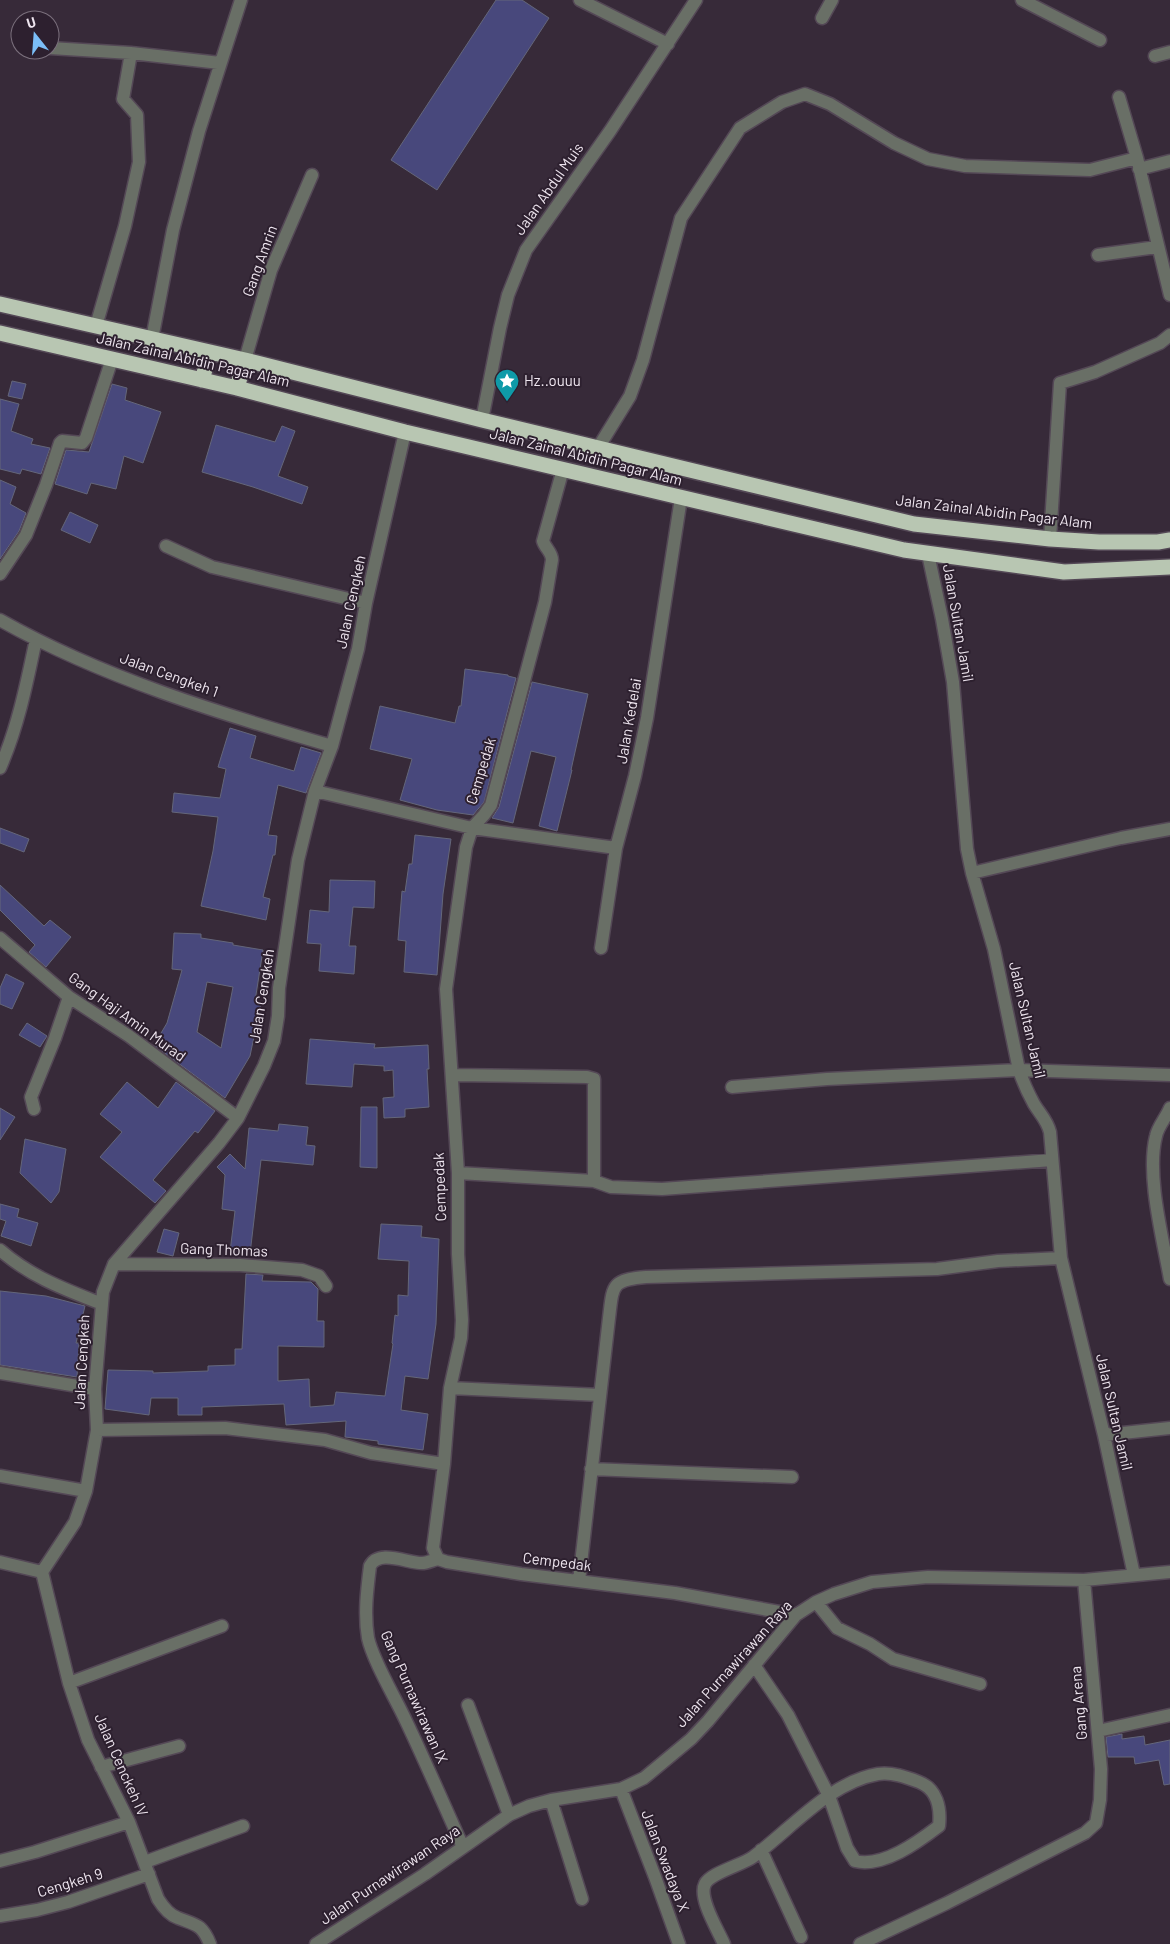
<svg xmlns="http://www.w3.org/2000/svg" width="1170" height="1944" font-family="Barlow,sans-serif">
<rect width="100%" height="100%" fill="#372a39"/>
<!-- building -->
<path fill="#48487c" stroke="#64667a" fill-rule="evenodd" d="M 496,0 L 522,0 L 549,18 L 437,190 L 391,160 Z
M 12,381 L 26,384 L 22,399 L 8,396 Z
M 112,384 L 127,388 L 125,400 L 161,412 L 143,463 L 124,456 L 116,489 L 91,483 L 87,494 L 55,484 L 66,450 L 89,452 Z
M 0,399 L 19,404 L 11,431 L 33,439 L 31,444 L 50,448 L 41,474 L 22,469 L 20,474 L 0,469 Z
M 216,425 L 275,442 L 282,426 L 295,431 L 278,476 L 308,487 L 302,504 L 253,487 L 202,472 Z
M 0,480 L 16,487 L 10,504 L 26,513 L 19,531 L 0,559 Z
M 70,512 L 98,525 L 90,543 L 61,530 Z
M 465,669 L 508,675 L 508,676 L 516,678 L 484,802 L 473,815 L 437,810 L 400,800 L 412,759 L 370,749 L 380,706 L 455,723 L 459,706 L 461,706 Z
M 532,682 L 588,694 L 571,770 L 572,770 L 557,831 L 539,826 L 556,757 L 531,751 L 513,823 L 492,818 L 499,807 Z
M 230,728 L 256,736 L 250,758 L 294,771 L 301,747 L 321,753 L 306,793 L 278,785 L 268,835 L 277,836 L 275,855 L 273,855 L 263,897 L 270,899 L 266,920 L 201,906 L 213,851 L 218,817 L 172,812 L 174,793 L 220,798 L 226,769 L 218,767 Z
M 0,828 L 29,839 L 24,852 L 0,843 Z
M 415,835 L 451,839 L 443,894 L 437,975 L 404,972 L 406,941 L 398,940 L 402,891 L 405,892 L 409,864 L 412,864 Z
M 330,880 L 375,881 L 374,908 L 353,907 L 349,946 L 356,946 L 354,974 L 319,971 L 321,944 L 307,943 L 310,910 L 329,912 Z
M 0,885 L 44,926 L 50,920 L 71,937 L 46,967 L 29,952 L 35,945 L 0,910 Z
M 174,933 L 201,934 L 201,938 L 233,943 L 233,945 L 263,950 L 255,1001 L 261,1003 L 250,1056 L 225,1098 L 154,1045 L 167,1023 L 182,970 L 172,969 ZM 207,982 L 233,987 L 221,1048 L 197,1032 Z
M 6,974 L 24,983 L 12,1009 L 0,1004 L 0,988 Z
M 27,1023 L 47,1036 L 40,1047 L 19,1035 Z
M 310,1039 L 375,1044 L 374,1048 L 428,1045 L 429,1069 L 427,1069 L 429,1107 L 405,1109 L 405,1117 L 384,1118 L 383,1098 L 394,1097 L 393,1070 L 384,1071 L 384,1066 L 354,1064 L 352,1087 L 306,1084 Z
M 127,1082 L 158,1108 L 176,1082 L 215,1111 L 198,1133 L 195,1131 L 153,1180 L 166,1191 L 155,1203 L 100,1157 L 122,1132 L 100,1114 Z
M 361,1107 L 377,1107 L 377,1168 L 360,1167 Z
M 0,1108 L 15,1117 L 0,1140 Z
M 279,1124 L 308,1127 L 306,1145 L 315,1146 L 313,1165 L 261,1160 L 250,1254 L 230,1252 L 235,1211 L 222,1209 L 225,1175 L 217,1167 L 230,1154 L 245,1169 L 249,1128 L 278,1131 Z
M 25,1139 L 66,1149 L 59,1192 L 51,1203 L 20,1173 Z
M 0,1204 L 19,1209 L 17,1217 L 38,1223 L 31,1246 L 1,1236 L 6,1221 L 0,1219 Z
M 381,1224 L 422,1226 L 421,1237 L 439,1239 L 436,1324 L 428,1379 L 405,1376 L 401,1410 L 428,1414 L 423,1450 L 378,1444 L 378,1441 L 345,1437 L 346,1421 L 286,1425 L 284,1404 L 202,1407 L 202,1415 L 178,1415 L 178,1398 L 151,1398 L 149,1415 L 105,1409 L 108,1370 L 153,1371 L 153,1373 L 208,1371 L 208,1366 L 235,1365 L 235,1349 L 242,1349 L 246,1274 L 263,1275 L 262,1281 L 311,1282 L 318,1289 L 317,1321 L 324,1321 L 324,1347 L 278,1346 L 278,1381 L 309,1379 L 310,1407 L 334,1405 L 336,1392 L 385,1396 L 393,1344 L 392,1343 L 395,1315 L 398,1316 L 398,1295 L 408,1296 L 409,1261 L 378,1259 Z
M 164,1229 L 179,1233 L 173,1256 L 157,1252 Z
M 0,1291 L 46,1296 L 85,1306 L 76,1343 L 79,1343 L 77,1377 L 0,1365 Z
M 1122,1734 L 1122,1739 L 1144,1736 L 1145,1745 L 1170,1740 L 1170,1784 L 1164,1785 L 1159,1760 L 1135,1764 L 1134,1757 L 1108,1757 L 1106,1737 Z"/>
<g fill="none" stroke-linecap="round" stroke-linejoin="round">
<defs>
<path id="minor" d="M 580,0 L 668,44
M 1022,0 L 1100,40
M 822,18 L 832,0
M 50,48 L 131,53 L 220,63
M 1155,56 L 1170,52
M 1119,97 L 1137,158 L 1170,295
M 1139,169 L 1170,161
M 1098,255 L 1157,247
M 96,326 L 125,226 L 139,162 L 137,115 L 123,99 L 131,53
M 152,339 L 173,230 L 199,131 L 241,0
M 245,360 L 271,270 L 312,175
M 482,420 L 500,328 L 508,295 L 526,250 L 610,131 L 696,0
M 598,448 L 630,396 L 643,360 L 681,218 L 740,128 L 782,102 L 805,94 L 830,104 L 894,143 L 928,159 L 965,166 L 1090,170 L 1137,158
M 563,469 L 543,541 C 545,548 552,552 552,560 L 545,602 L 491,805 L 484,815 L 472,828 L 466,847 L 446,989 L 458,1173 L 458,1254 L 462,1320 L 461,1338 L 450,1388 L 444,1464 L 433,1548 L 438,1559 L 447,1562 L 521,1574 L 675,1593 L 796,1615
M 1050,539 L 1060,383 L 1095,372 L 1160,343 L 1170,335
M 166,546 L 212,567 L 366,603
M 928,554 L 942,619 L 953,682 L 967,849 L 972,873 L 994,949 L 1019,1070 C 1023,1082 1028,1093 1034,1104 C 1040,1114 1047,1120 1050,1132 L 1061,1258 L 1104,1435 L 1134,1575
M 0,574 L 26,535 L 46,485 L 60,443 L 62,441 L 82,443 L 86,438 L 112,359
M 0,620 C 101,677 221,714 332,746
M 0,768 C 18,727 27,682 36,639
M 315,791 L 472,828 L 616,848
M 972,873 L 1121,838 L 1170,829
M 0,938 L 69,997 L 129,1036 L 238,1118
M 601,948 L 616,848 L 635,776 L 647,718 L 681,498
M 452,1075 L 587,1077 L 594,1079 L 594,1181
M 732,1087 L 827,1079 L 1019,1070 L 1170,1075
M 1170,1108 C 1166,1118 1158,1126 1156,1136 C 1146,1175 1163,1239 1170,1279
M 34,1109 L 31,1097 L 55,1038 L 69,997
M 458,1173 L 594,1181 L 611,1187 L 662,1189 L 1052,1160
M 0,1250 C 31,1277 64,1289 102,1304
M 114,1264 L 240,1265 L 302,1270 L 319,1276 L 326,1286
M 0,1373 L 95,1389
M 450,1388 L 600,1395
M 97,1430 L 225,1428 L 325,1440 L 371,1453 L 444,1464
M 1104,1435 L 1170,1428
M 591,1469 L 792,1477
M 0,1476 L 86,1491
M 438,1559 C 433,1560 427,1563 422,1563 C 407,1563 379,1549 370,1566 C 367,1590 364,1614 368,1638 C 373,1661 396,1699 406,1721 C 426,1763 444,1805 463,1847
M 0,1562 L 42,1572
M 42,1572 L 75,1522 L 86,1491 L 97,1430 L 95,1389 L 103,1292 L 114,1264 L 219,1143 L 238,1118 L 264,1066 L 274,1041 L 278,1016 L 279,988 L 298,860 L 315,791 L 332,746 L 358,649 L 366,603 L 405,432
M 42,1572 L 69,1683 L 88,1740 L 129,1822 L 158,1899 C 163,1907 169,1915 178,1918 C 196,1925 202,1924 210,1944
M 579,1581 L 609,1318 C 613,1285 611,1280 646,1277 L 937,1269 L 998,1261 L 1061,1258
M 816,1602 L 837,1628 L 870,1644 L 893,1659 L 980,1684
M 69,1683 L 222,1626
M 468,1705 L 509,1815
M 1098,1731 L 1170,1715
M 101,1767 L 179,1746
M 621,1789 L 655,1877 L 679,1944
M 551,1800 L 582,1899
M 761,1850 L 801,1937
M 0,1861 L 35,1852 L 129,1822
M 145,1862 L 243,1826
M 0,1916 L 37,1910 L 68,1902 L 149,1874
M 316,1944 L 425,1874 L 509,1815 L 529,1806 L 551,1800 L 621,1789 L 644,1778 L 691,1739 L 708,1721 L 796,1615 L 816,1602 L 834,1594 L 872,1582 L 928,1577 L 1084,1580 L 1170,1572
M 724,1944 C 718,1930 698,1898 705,1884 C 710,1873 742,1865 753,1857 C 791,1829 830,1782 878,1774 C 892,1772 906,1777 919,1782 C 937,1789 941,1808 939,1826 C 918,1842 883,1868 855,1861 L 847,1848 L 829,1796 L 788,1715 L 754,1665
M 860,1944 L 947,1903 L 1085,1833 L 1096,1823 L 1100,1800 L 1101,1769 L 1084,1580"/>
<path id="highway" d="M 0,304 L 245,360 L 482,420 L 914,524 L 1050,539 L 1099,542 L 1158,542 L 1170,540
M 0,333 L 237,388 L 405,432 L 904,550 L 1064,572 L 1170,567
M 202,380 L 210,352
M 237,388 L 245,360"/>
</defs>
<!-- minor casing -->
<use href="#minor" stroke="#544856" stroke-width="15"/>
<!-- highway casing -->
<use href="#highway" stroke="#544856" stroke-width="18"/>
<!-- minor -->
<use href="#minor" stroke="#696f66" stroke-width="12"/>
<!-- highway -->
<use href="#highway" stroke="#b8c6b2" stroke-width="15"/>
</g>
<!-- icons -->
<defs>
<symbol id="sight-pin" viewBox="-11 -11 22 30"><path d="M0 17L-7.5 6A9.5 9.5 0 1 1 7.5 6Z" fill="#0f9aa8" stroke="#2d202f"/><path d="M0-6L1.8-2.2L6-1.7L2.9 1.2L3.7 5.4L0 3.3L-3.7 5.4L-2.9 1.2L-6-1.7L-1.8-2.2Z" fill="#fff"/></symbol>
</defs>
<g fill-rule="evenodd">
<use href="#sight-pin" x="493" y="367" width="28" height="38"/>
</g>
<g text-anchor="middle" stroke-width="4" stroke-linejoin="round" paint-order="stroke">
<!-- street labels -->
<g font-size="15" fill="#eee5ef" stroke="#2d202f">
<text transform="translate(549 189) rotate(-55)" y="5">Jalan Abdul Muis</text>
<text transform="translate(260 261) rotate(-70)" y="5">Gang Amrin</text>
<text transform="translate(193 360) rotate(13)" y="5">Jalan Zainal Abidin Pagar Alam</text>
<text transform="translate(586 457) rotate(14)" y="5">Jalan Zainal Abidin Pagar Alam</text>
<text transform="translate(994 512) rotate(7)" y="5">Jalan Zainal Abidin Pagar Alam</text>
<text transform="translate(351 602) rotate(-78)" y="5">Jalan Cengkeh</text>
<text transform="translate(958 623) rotate(80)" y="5">Jalan Sultan Jamil</text>
<text transform="translate(169 675) rotate(20)" y="5">Jalan Cengkeh 1</text>
<text transform="translate(629 721) rotate(-80)" y="5">Jalan Kedelai</text>
<text transform="translate(481 771) rotate(-73)" y="5">Cempedak</text>
<text transform="translate(262 996) rotate(-81)" y="5">Jalan Cengkeh</text>
<text transform="translate(127 1017) rotate(36)" y="5">Gang Haji Amin Murad</text>
<text transform="translate(1027 1020) rotate(77)" y="5">Jalan Sultan Jamil</text>
<text transform="translate(440 1187) rotate(-92)" y="5">Cempedak</text>
<text transform="translate(224 1250) rotate(2)" y="5">Gang Thomas</text>
<text transform="translate(82 1362) rotate(-87)" y="5">Jalan Cengkeh</text>
<text transform="translate(1114 1412) rotate(77)" y="5">Jalan Sultan Jamil</text>
<text transform="translate(557 1562) rotate(7)" y="5">Cempedak</text>
<text transform="translate(734 1664) rotate(-48)" y="5">Jalan Purnawirawan Raya</text>
<text transform="translate(414 1697) rotate(66)" y="5">Gang Purnawirawan IX</text>
<text transform="translate(1079 1703) rotate(-95)" y="5">Gang Arena</text>
<text transform="translate(121 1765) rotate(66)" y="5">Jalan Cenckeh IV</text>
<text transform="translate(665 1861) rotate(69)" y="5">Jalan Swadaya X</text>
<text transform="translate(390 1875) rotate(-34)" y="5">Jalan Purnawirawan Raya</text>
<text transform="translate(70 1883) rotate(-17)" y="5">Cengkeh 9</text>
</g>
<!-- poi labels -->
<g font-size="15" fill="#eee5ef" stroke="#2d202f" text-anchor="start">
<text x="524" y="386">Hz..ouuu</text>
</g>
</g>
<!-- north arrow -->
<g transform="translate(35 35) rotate(343)"><circle r="24" fill="#2d202f" stroke="#7a6f7c"/>
<path d="M0-4L9 19L0 12L-9 19Z" fill="#7bbef8"/>
<text y="-8" font-size="14" font-weight="bold" text-anchor="middle" fill="#eee5ef">U</text>
</g>
</svg>
